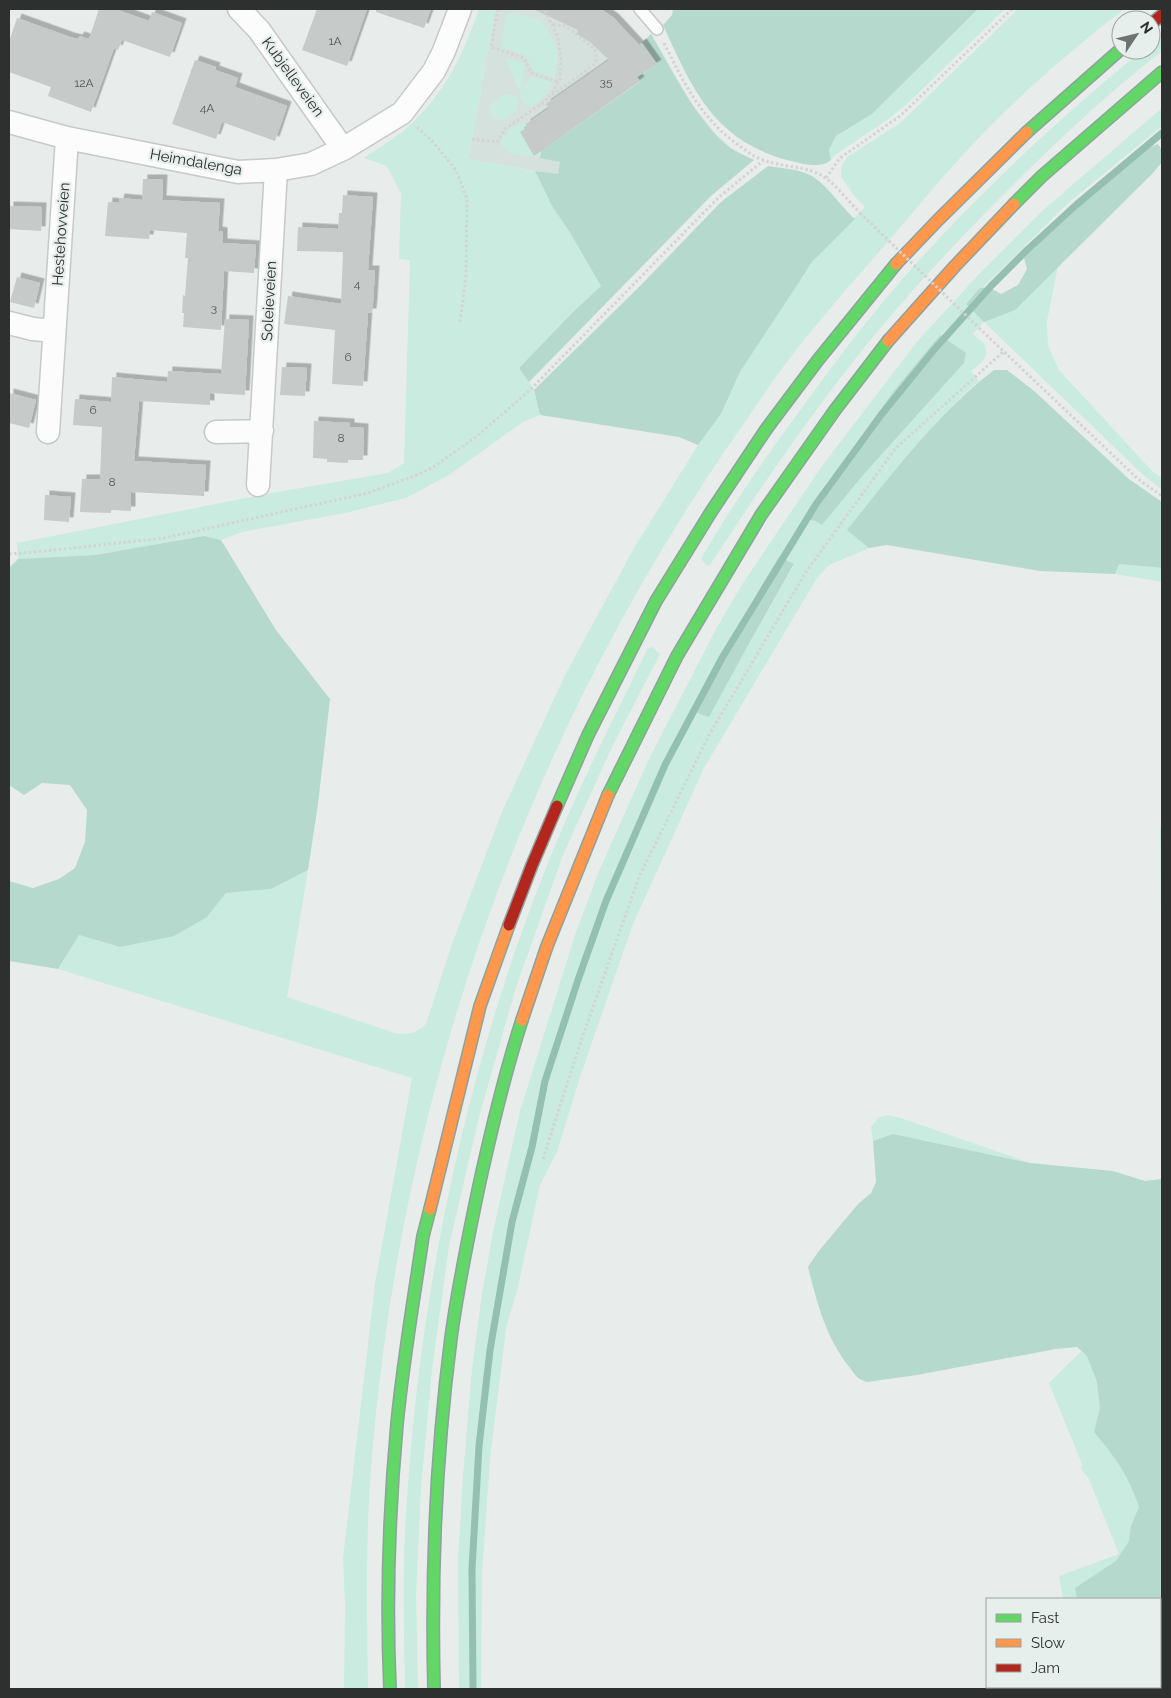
<svg xmlns="http://www.w3.org/2000/svg" width="1171" height="1698" font-family="Raleway,sans-serif">
<defs>
<filter id="shadow"><feDropShadow dx="4.5" dy="-4.5" stdDeviation="0" flood-color="#0004"/></filter>
</defs>
<rect width="100%" height="100%" fill="#e8edeb"/>
<!-- built -->
<path fill="#d5e1dd" d="M 496,9 L 601,9 L 623,26 L 638,46 L 651,34 L 692,104 L 714,132 L 731,148 L 754,160 L 558,175 L 468,159 Z"/>
<!-- green -->
<path fill="#caebdf" fill-rule="evenodd" d="M 479,9 L 496,9 L 468,159 L 535,171 L 552,206 L 569,231 L 601,286 L 572,313 L 519,368 L 533,387 L 540,415 L 523,422 L 449,475 L 406,498 L 345,513 L 242,532 L 221,540 L 204,536 L 95,555 L 18,559 L 17,543 L 277,492 L 388,473 L 404,463 L 410,260 L 399,259 L 401,194 L 387,166 L 364,158 C 378,148 395,139 408,127 C 445,93 463,55 479,9 Z
M 978,9 L 1005,9 L 907,104 L 890,118 L 835,155 L 831,160 L 829,150 L 836,136 L 872,114 Z
M 1018,9 L 1124,9 C 1066,54 1010,103 961,157 C 935,185 911,215 886,244 C 852,283 818,321 787,362 C 770,384 754,409 738,432 C 519,746 393,1116 369,1498 C 366,1561 367,1625 368,1689 L 344,1689 L 345,1605 L 343,1558 L 375,1284 L 412,1078 L 58,969 L 79,935 L 120,947 L 207,917 L 226,893 L 271,889 L 308,870 L 287,997 L 398,1034 C 411,1034 417,1033 426,1024 L 452,944 L 501,814 L 564,677 L 634,548 L 698,445 L 721,414 L 740,372 L 781,307 L 812,262 L 865,207 L 856,198 L 841,177 L 841,167 L 847,157 L 899,124 Z
M 507,13 L 519,14 L 540,20 L 547,28 L 555,42 L 558,53 L 555,77 L 554,78 L 533,71 L 526,56 L 501,47 Z
M 1162,34 L 1162,51 C 1113,89 1068,131 1024,174 C 973,224 923,277 877,332 C 816,406 762,485 710,565 L 707,566 L 701,559 C 732,505 767,455 804,405 C 840,355 880,303 922,257 C 990,183 1065,113 1143,50 L 1151,50 L 1151,43 Z
M 504,57 L 525,64 L 521,91 L 532,77 L 538,77 L 551,82 C 551,93 540,100 532,107 L 526,106 L 521,99 L 520,92 Z
M 503,95 L 510,95 L 517,98 L 518,108 C 511,117 504,123 492,118 L 490,110 L 491,103 Z
M 1162,108 L 1162,126 L 1068,203 L 966,304 L 985,322 L 1058,266 L 1047,321 L 1048,346 L 1059,370 L 1152,471 L 1162,478 L 1162,490 L 1140,472 L 984,322 L 973,334 L 984,343 L 987,353 L 982,362 L 971,371 L 979,381 L 961,397 L 848,530 L 869,548 L 829,565 L 817,578 L 704,768 L 633,924 L 580,1077 L 557,1152 L 540,1185 L 517,1291 L 506,1328 L 490,1459 L 482,1576 L 481,1689 L 459,1689 L 458,1561 L 463,1475 L 472,1369 L 481,1300 L 493,1232 L 520,1111 L 575,935 L 599,871 L 649,759 L 716,629 L 743,583 L 822,466 L 916,343 L 978,275 L 1041,212 ZM 940,335 L 965,353 L 964,363 L 864,474 L 822,525 L 815,521 L 803,519 L 816,498 L 893,392 ZM 779,558 L 794,565 L 747,647 L 697,699 L 761,585 Z
M 524,122 L 542,147 L 540,158 L 508,153 L 500,143 C 504,132 513,127 524,122 Z
M 1119,564 L 1162,568 L 1162,582 L 1115,574 Z
M 652,647 L 660,654 L 612,747 L 563,855 L 515,990 L 479,1117 L 449,1246 L 432,1370 L 421,1489 L 416,1594 L 418,1689 L 405,1689 C 404,1632 402,1573 406,1515 C 419,1295 464,1076 545,870 C 575,794 612,722 648,648 Z
M 1162,813 L 1162,1014 L 1160,831 Z
M 888,1115 L 898,1117 L 1030,1163 L 893,1134 L 873,1141 L 871,1127 L 879,1117 Z
M 1162,1272 L 1162,1689 L 1081,1689 L 1080,1687 L 1160,1687 L 1160,1599 L 1063,1599 L 1059,1576 L 1119,1554 L 1088,1477 L 1081,1469 L 1082,1464 L 1049,1383 Z"/>
<!-- forest -->
<path fill="#b6d9cd" d="M 673,9 L 978,9 L 872,114 L 836,136 L 829,150 L 831,160 C 820,169 804,164 791,161 C 715,142 693,91 663,25 L 672,15 Z
M 651,34 C 672,70 697,122 730,148 C 737,153 746,156 754,160 L 711,196 L 529,382 L 519,368 L 572,313 L 601,286 L 569,231 L 552,206 L 535,171 L 558,174 L 560,162 L 540,158 L 542,147 L 544,149 L 640,82 L 637,77 L 657,64 L 642,43 Z
M 1158,144 L 1162,150 L 1162,162 L 1153,173 L 1015,310 L 984,322 L 966,304 L 980,288 L 989,287 L 1001,294 L 1018,285 L 1027,269 L 1024,258 C 1053,225 1084,199 1117,172 C 1130,161 1142,149 1158,144 Z
M 768,166 C 781,168 798,169 810,175 C 827,184 841,207 855,219 L 812,262 L 740,372 L 721,414 L 698,445 L 679,437 L 540,415 L 534,390 L 641,285 L 721,202 Z
M 940,335 L 966,353 L 964,363 L 864,474 L 822,525 L 815,521 L 803,519 L 893,392 Z
M 994,370 L 1007,370 L 1033,390 L 1129,479 L 1162,502 L 1162,568 L 1119,564 L 1115,574 L 1040,571 L 887,545 L 869,548 L 847,530 C 893,473 936,415 994,370 Z
M 204,536 L 221,540 L 276,630 L 330,699 L 318,804 L 308,870 L 271,889 L 226,893 L 207,917 L 174,936 L 120,947 L 79,935 L 58,969 L 9,961 L 9,881 L 33,888 L 59,879 L 75,868 L 85,842 L 87,810 L 70,785 L 42,783 L 24,795 L 9,785 L 9,568 L 18,559 L 95,555 Z
M 779,557 L 794,564 L 747,647 L 709,717 L 700,714 L 694,709 L 697,699 L 761,586 Z
M 893,1134 L 1030,1163 L 1113,1171 L 1145,1181 L 1162,1179 L 1162,1689 L 1087,1689 L 1086,1687 L 1160,1687 L 1160,1599 L 1077,1599 L 1075,1588 L 1116,1561 L 1129,1541 L 1131,1526 L 1139,1507 C 1130,1478 1114,1455 1094,1432 L 1100,1408 L 1097,1382 L 1087,1356 L 1077,1347 L 1056,1349 L 917,1375 L 867,1382 C 858,1380 855,1375 850,1368 C 826,1338 817,1303 808,1267 L 818,1252 L 858,1204 L 871,1193 L 876,1182 L 873,1141 Z"/>
<g fill="none" stroke-linecap="round" stroke-linejoin="round">
<!-- stream -->
<path stroke="#95c0b1" stroke-width="7" d="M 473,1689 L 472,1569 L 479,1446 L 490,1350 L 512,1222 L 532,1147 L 545,1081 L 578,980 L 606,901 L 665,765 L 722,658 L 816,504 L 881,415 L 933,351 L 991,286 L 1027,250 L 1076,205 L 1162,133"/>
</g>
<!-- building -->
<path fill="#c6cac8" filter="url(#shadow)" d="M 99,9 L 115,9 L 149,21 L 152,12 L 182,23 L 170,57 L 122,40 L 118,50 L 114,48 L 91,112 L 48,96 L 51,87 L 9,72 L 9,42 L 17,18 L 70,37 L 78,39 L 80,36 L 89,39 Z
M 317,9 L 367,9 L 347,66 L 302,50 Z
M 376,9 L 431,9 L 424,28 L 376,12 Z
M 533,9 L 601,9 L 614,18 L 639,45 L 642,43 L 657,64 L 637,77 L 640,81 L 534,156 L 520,132 L 527,127 L 526,124 L 549,108 L 546,104 L 609,60 L 590,42 L 577,34 L 578,30 Z
M 195,60 L 216,67 L 215,70 L 238,78 L 235,87 L 287,106 L 275,141 L 222,122 L 216,139 L 172,124 Z
M 143,179 L 163,179 L 162,200 L 220,203 L 218,231 L 223,232 L 223,243 L 256,245 L 254,273 L 224,271 L 221,330 L 183,327 L 184,313 L 182,313 L 183,295 L 185,296 L 188,258 L 185,258 L 187,233 L 150,230 L 149,239 L 105,236 L 108,202 L 119,203 L 120,198 L 142,200 Z
M 343,195 L 373,197 L 368,270 L 375,270 L 373,303 L 372,313 L 368,313 L 363,386 L 332,384 L 335,330 L 284,324 L 288,296 L 341,304 L 343,252 L 297,251 L 298,227 L 338,229 L 339,213 L 342,213 Z
M 9,206 L 42,207 L 41,231 L 9,229 Z
M 17,277 L 40,283 L 34,308 L 10,302 Z
M 225,319 L 249,320 L 245,395 L 210,393 L 210,405 L 139,401 L 134,461 L 206,465 L 204,496 L 131,492 L 131,511 L 111,510 L 111,513 L 80,512 L 82,479 L 100,479 L 102,427 L 73,425 L 75,399 L 111,402 L 112,377 L 167,382 L 168,371 L 221,374 Z
M 282,367 L 307,368 L 305,396 L 280,395 Z
M 9,393 L 36,400 L 29,428 L 9,423 Z
M 314,421 L 350,423 L 350,427 L 364,428 L 363,460 L 348,460 L 348,463 L 327,462 L 327,459 L 313,458 Z
M 45,495 L 71,497 L 69,522 L 44,520 Z"/>
<g fill="none" stroke-linecap="round" stroke-linejoin="round">
<defs>
<path id="lane" d="M 640,9 L 657,29"/>
<path id="street" d="M 239,9 L 259,30 L 343,149
M 9,122 L 67,138 L 238,172 L 276,170 L 311,164 L 343,149 L 402,113 L 434,71 L 444,51 L 460,9
M 9,323 L 33,329 L 54,331
M 48,432 L 67,138
M 216,432 L 262,431
M 258,485 L 276,170"/>
<path id="fast" d="M 1027,132 L 1121,49
M 1014,204 L 1042,176 L 1162,72
M 608,795 L 677,656 L 761,515 L 835,410 L 888,341
M 557,806 L 588,735 L 656,601 L 711,512 L 767,428 L 818,360 L 896,264
M 390,1689 C 386,1601 389,1512 397,1424 C 403,1361 414,1298 423,1236 L 430,1209
M 434,1689 C 431,1571 436,1454 451,1338 C 458,1285 469,1233 480,1181 C 492,1127 505,1072 522,1020"/>
<path id="slow" d="M 896,264 L 938,220 L 1027,132
M 888,341 L 955,266 L 1014,204
M 522,1020 L 547,946 L 608,795
M 430,1209 L 480,1006 L 509,925"/>
<path id="jam" d="M 1151,24 L 1162,15
M 509,925 L 532,865 L 557,806"/>
</defs>
<!-- lane casing -->
<use href="#lane" stroke="#c6c9c8" stroke-width="14"/>
<!-- street casing -->
<use href="#street" stroke="#c6c9c8" stroke-width="25"/>
<!-- fast casing -->
<use href="#fast" stroke="#8da29c" stroke-width="14"/>
<!-- slow casing -->
<use href="#slow" stroke="#8da29c" stroke-width="14"/>
<!-- jam casing -->
<use href="#jam" stroke="#8da29c" stroke-width="14"/>
<!-- path -->
<path stroke="#d3d4d3" stroke-width="3" stroke-dasharray="2.5 2.5" stroke-linecap="butt" d="M 498,9 L 491,47 L 524,58 L 531,73 L 559,82
M 664,43 C 684,83 700,117 737,144 C 745,150 754,157 763,160 C 779,166 796,166 812,171 C 831,177 846,199 860,213
M 552,95 L 593,66 L 596,60 L 596,56 L 595,50 L 591,46 L 565,26 L 552,24
M 417,127 L 433,142 L 456,170 L 467,199 L 466,275 L 460,322
M 472,139 L 497,142 L 505,129 L 544,102 L 551,95 L 560,79 L 561,61 L 558,37 L 544,9
M 826,178 L 840,158 L 900,116 L 1012,9
M 979,328 L 1138,479 L 1162,496
M 9,554 L 45,551 L 164,538 L 368,493 L 412,477 L 432,468 L 476,437 L 530,390 L 718,198 L 764,160
M 543,1159 L 581,1041 L 639,877 L 709,735 L 806,572 L 895,449 L 1003,352"/>
<!-- lane -->
<use href="#lane" stroke="#fcfcfc" stroke-width="11"/>
<!-- street -->
<use href="#street" stroke="#fcfcfc" stroke-width="22"/>
<!-- fast -->
<use href="#fast" stroke="#63d668" stroke-width="11"/>
<!-- slow -->
<use href="#slow" stroke="#ff974d" stroke-width="11"/>
<!-- jam -->
<use href="#jam" stroke="#b3261e" stroke-width="11"/>
<!-- path-bridge -->
<path stroke="#d3d4d3" stroke-width="3" stroke-dasharray="2.5 2.5" stroke-linecap="butt" d="M 860,213 L 979,328"/>
</g>
<g text-anchor="middle" stroke-width="4.5" stroke-linejoin="round" paint-order="stroke">
<!-- number labels -->
<g font-size="12" fill="#535655">
<text x="335" y="45">1A</text>
<text x="606" y="86">35</text>
<text x="84" y="87">12A</text>
<text x="207" y="112">4A</text>
<text x="357" y="288">4</text>
<text x="214" y="312">3</text>
<text x="348" y="361">6</text>
<text x="93" y="414">6</text>
<text x="341" y="442">8</text>
<text x="112" y="486">8</text>
</g>
<!-- street labels -->
<g font-size="15" fill="#2d302f" stroke="#e6efeb">
<text transform="translate(293 77) rotate(54)" y="5">Kubjelleveien</text>
<text transform="translate(196 162) rotate(10)" y="5">Heimdalenga</text>
<text transform="translate(61 234) rotate(-86)" y="5">Hestehovveien</text>
<text transform="translate(269 301) rotate(-87)" y="5">Soleieveien</text>
</g>
</g>
<!-- border -->
<rect width="1171" height="1698" fill="none" stroke="#2d302f" stroke-width="20"/>
<!-- legend -->
<rect x="986" y="1598" width="175" height="90" fill="#e6efeb" stroke="#9ca3a0"/>
<rect x="996" y="1614" width="25" height="8" fill="#63d668" stroke="#9ca3a0"/>
<text x="1031" y="1623" font-size="15" fill="#2d302f">Fast</text>
<rect x="996" y="1639" width="25" height="8" fill="#ff974d" stroke="#9ca3a0"/>
<text x="1031" y="1648" font-size="15" fill="#2d302f">Slow</text>
<rect x="996" y="1664" width="25" height="8" fill="#b3261e" stroke="#9ca3a0"/>
<text x="1031" y="1673" font-size="15" fill="#2d302f">Jam</text>
<!-- north arrow -->
<g transform="translate(1136 35) rotate(55)"><circle r="24" fill="#e6efeb" stroke="#9ca3a0"/>
<path d="M0-4L9 19L0 12L-9 19Z" fill="#6e7271"/>
<text y="-8" font-size="14" font-weight="bold" text-anchor="middle" fill="#2d302f">N</text>
</g>
</svg>
